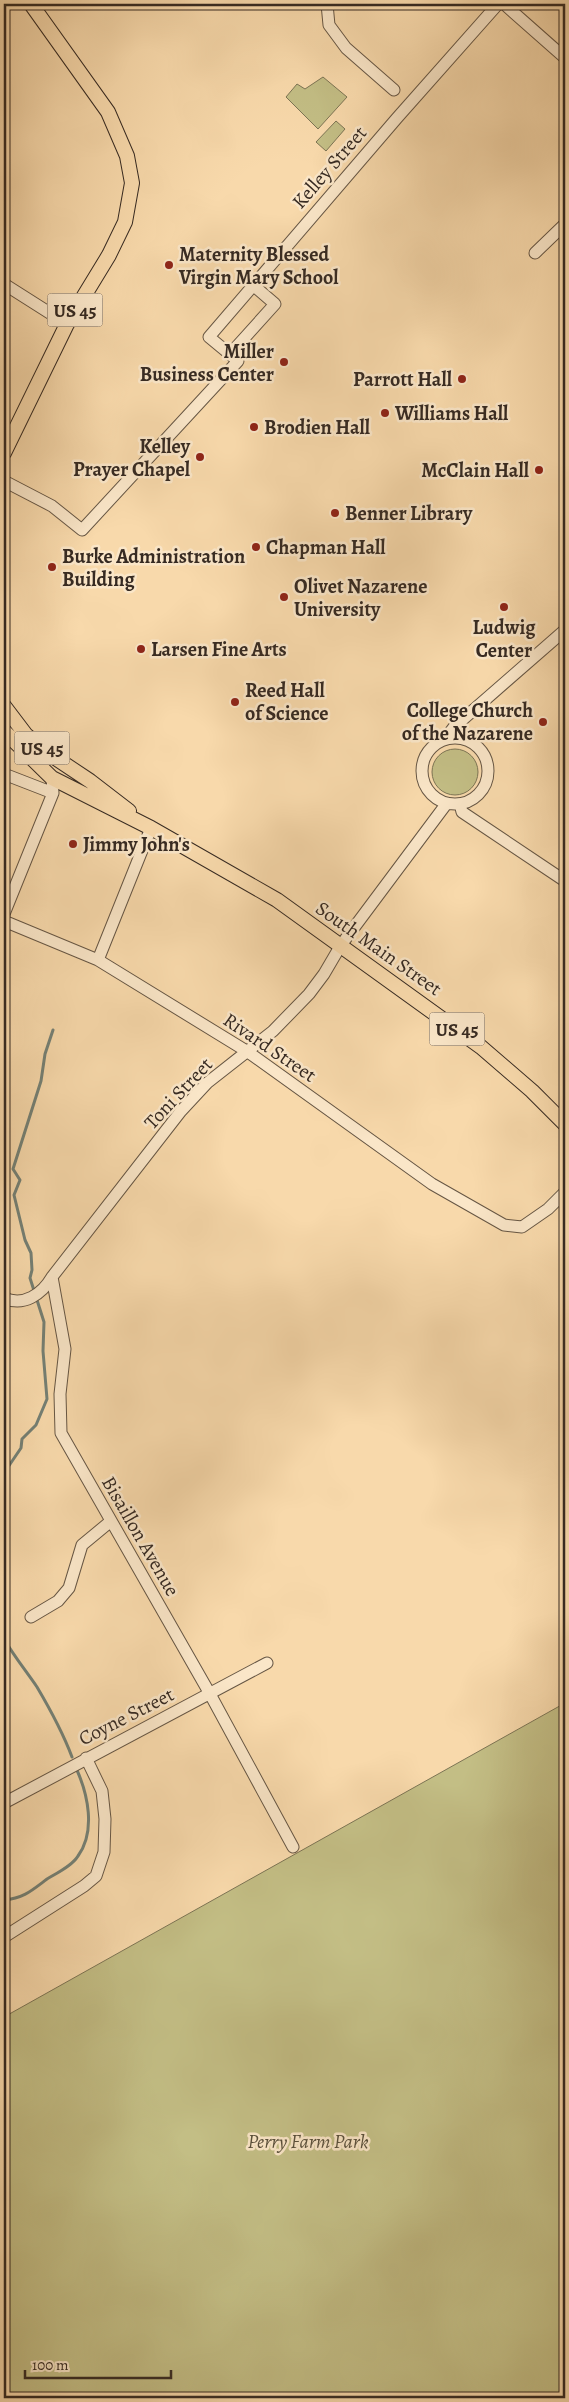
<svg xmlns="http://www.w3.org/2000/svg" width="569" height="2402" font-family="Alegreya,serif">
<rect width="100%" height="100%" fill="#f8d9ab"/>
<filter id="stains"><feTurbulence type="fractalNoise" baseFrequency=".004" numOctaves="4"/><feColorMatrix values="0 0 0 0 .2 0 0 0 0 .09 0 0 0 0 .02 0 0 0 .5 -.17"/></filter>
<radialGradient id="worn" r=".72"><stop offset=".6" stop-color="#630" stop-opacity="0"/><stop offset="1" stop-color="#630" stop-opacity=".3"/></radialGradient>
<!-- green -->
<path fill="#c3be85" stroke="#7c7454" d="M 323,77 L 347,97 L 318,129 L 286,97 L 297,84 L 305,89 Z
M 336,121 L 345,129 L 326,151 L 316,142 Z
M432 772a23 23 0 1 1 46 0a23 23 0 1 1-46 0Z
M 565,1703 L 565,2398 L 4,2398 L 4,2017 Z"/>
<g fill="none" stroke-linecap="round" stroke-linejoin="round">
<!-- stream -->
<path stroke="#748075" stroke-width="3" d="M 4,1473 L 21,1448 L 22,1439 L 36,1425 L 47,1399 L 43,1351 L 44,1322 L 30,1278 L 32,1270 L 31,1253 L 25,1240 L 14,1195 L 20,1180 L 13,1169 L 41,1081 L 45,1054 L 53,1030
M 4,1639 C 14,1656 26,1671 37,1687 C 50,1709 63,1733 72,1757
M 4,1900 C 24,1898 31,1891 47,1879 C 57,1873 72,1866 78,1856 C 96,1831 88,1794 76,1768"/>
<defs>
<path id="minor" d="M 327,4 L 329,25 L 346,48 L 394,90
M 504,4 L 565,58
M 535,253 L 565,224
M 4,284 L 67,324
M 230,354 L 275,304 L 254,286
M 4,481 L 52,506 L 82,530 L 238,361 L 209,337 L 397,118 L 498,4
M422 771a33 33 0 1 1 66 0a33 33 0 1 1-66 0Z
M 444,740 L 454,727 L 565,630
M 4,774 L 53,793
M 460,804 L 462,812 L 565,881
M 4,914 L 53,793 L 52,778
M 4,921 L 98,960 L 248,1052 L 432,1184 L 504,1225 L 522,1227 L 548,1209 L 565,1192
M 98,960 L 151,828
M 52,1277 L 65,1349 L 60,1394 L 61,1433 L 210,1694 L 293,1847
M 4,1298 C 24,1307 42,1294 52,1277 L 181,1111 L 207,1083 L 273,1031 L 309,994 L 324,974 L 341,945 L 447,803
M 31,1617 L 58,1601 L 69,1588 L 82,1545 L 111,1521
M 4,1803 L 267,1663
M 4,1937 L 84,1886 L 96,1876 L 104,1852 L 105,1819 L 102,1791 L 86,1758"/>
<path id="major" d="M 4,453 L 67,324 L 109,255 L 125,222 L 132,183 L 127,156 L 108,112 L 31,4
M 4,706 L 26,735 L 48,753 L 90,781 L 129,811
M 4,731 L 52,778 L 151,828 L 277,900 L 481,1047 L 532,1091 L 565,1124"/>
</defs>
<!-- minor casing -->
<use href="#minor" stroke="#665644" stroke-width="13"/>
<!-- major casing -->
<use href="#major" stroke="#362a22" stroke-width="16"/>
<!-- minor -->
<use href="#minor" stroke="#fae6c8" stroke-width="11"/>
<!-- major -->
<use href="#major" stroke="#f8d9ab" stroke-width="14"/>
</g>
<!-- markers -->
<g fill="#8f2418" stroke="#fae6c8" stroke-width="2">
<circle cx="169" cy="265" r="5"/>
<circle cx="284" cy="362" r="5"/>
<circle cx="462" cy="379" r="5"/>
<circle cx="385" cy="413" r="5"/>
<circle cx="254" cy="427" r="5"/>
<circle cx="200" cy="457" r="5"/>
<circle cx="539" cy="470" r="5"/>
<circle cx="335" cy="513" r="5"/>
<circle cx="256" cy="547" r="5"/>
<circle cx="52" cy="567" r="5"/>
<circle cx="284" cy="597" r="5"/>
<circle cx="504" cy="607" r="5"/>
<circle cx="141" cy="649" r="5"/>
<circle cx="235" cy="702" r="5"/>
<circle cx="543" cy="722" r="5"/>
<circle cx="73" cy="844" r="5"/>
</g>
<g text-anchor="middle" stroke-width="5" stroke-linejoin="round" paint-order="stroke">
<!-- shield labels -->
<g fill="#fae6c8" stroke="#716254" stroke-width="1">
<rect x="47.5" y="293.5" width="55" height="33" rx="4"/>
<rect x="14.5" y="731.5" width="55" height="33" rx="4"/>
<rect x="429.5" y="1012.5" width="55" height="33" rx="4"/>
</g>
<g font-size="19" font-weight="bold" fill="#362a22">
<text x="75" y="317">US 45</text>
<text x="42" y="755">US 45</text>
<text x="457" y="1036">US 45</text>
</g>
<!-- street labels -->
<g font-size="20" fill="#362a22" stroke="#fae6c8">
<text transform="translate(329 167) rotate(-49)" y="7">Kelley Street</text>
<text transform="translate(379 948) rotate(35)" y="7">South Main Street</text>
<text transform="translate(270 1047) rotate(34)" y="7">Rivard Street</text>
<text transform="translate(178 1093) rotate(-47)" y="7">Toni Street</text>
<text transform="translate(141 1536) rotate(60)" y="7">Bisaillon Avenue</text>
<text transform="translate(126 1716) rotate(-27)" y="7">Coyne Street</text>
</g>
<!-- poi labels -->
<g font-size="20" font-weight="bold" fill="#362a22" stroke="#fae6c8" text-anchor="start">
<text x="179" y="261">Maternity Blessed<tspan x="179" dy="23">Virgin Mary School</tspan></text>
<text x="274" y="358" text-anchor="end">Miller<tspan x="274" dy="23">Business Center</tspan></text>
<text x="452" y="386" text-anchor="end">Parrott Hall</text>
<text x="395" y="420">Williams Hall</text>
<text x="264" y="434">Brodien Hall</text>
<text x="190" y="453" text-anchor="end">Kelley<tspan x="190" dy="23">Prayer Chapel</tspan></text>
<text x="529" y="477" text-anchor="end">McClain Hall</text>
<text x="345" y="520">Benner Library</text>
<text x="266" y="554">Chapman Hall</text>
<text x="62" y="563">Burke Administration<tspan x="62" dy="23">Building</tspan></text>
<text x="294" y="593">Olivet Nazarene<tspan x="294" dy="23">University</tspan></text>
<text x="504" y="634" text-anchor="middle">Ludwig<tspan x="504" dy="23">Center</tspan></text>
<text x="151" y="656">Larsen Fine Arts</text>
<text x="245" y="697">Reed Hall<tspan x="245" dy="23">of Science</tspan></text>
<text x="533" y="717" text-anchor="end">College Church<tspan x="533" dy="23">of the Nazarene</tspan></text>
<text x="83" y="851">Jimmy John's</text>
</g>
<!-- park labels -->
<g font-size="20" font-style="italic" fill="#594f3b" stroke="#fae6c8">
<text x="308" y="2148">Perry Farm Park</text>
</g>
</g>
<!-- margin -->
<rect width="569" height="2402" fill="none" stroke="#f8d9ab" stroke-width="20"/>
<rect x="5" y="5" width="559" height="2392" fill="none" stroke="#362a22" stroke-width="2.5"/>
<rect x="10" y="10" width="549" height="2382" fill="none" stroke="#362a22"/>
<!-- scale -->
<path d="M25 2370v8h146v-8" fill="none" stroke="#362a22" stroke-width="2.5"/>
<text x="32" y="2370" font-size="15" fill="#362a22" stroke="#fae6c8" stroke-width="4" paint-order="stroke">100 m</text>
<rect width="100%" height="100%" filter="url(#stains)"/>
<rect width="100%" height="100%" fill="url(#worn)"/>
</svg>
